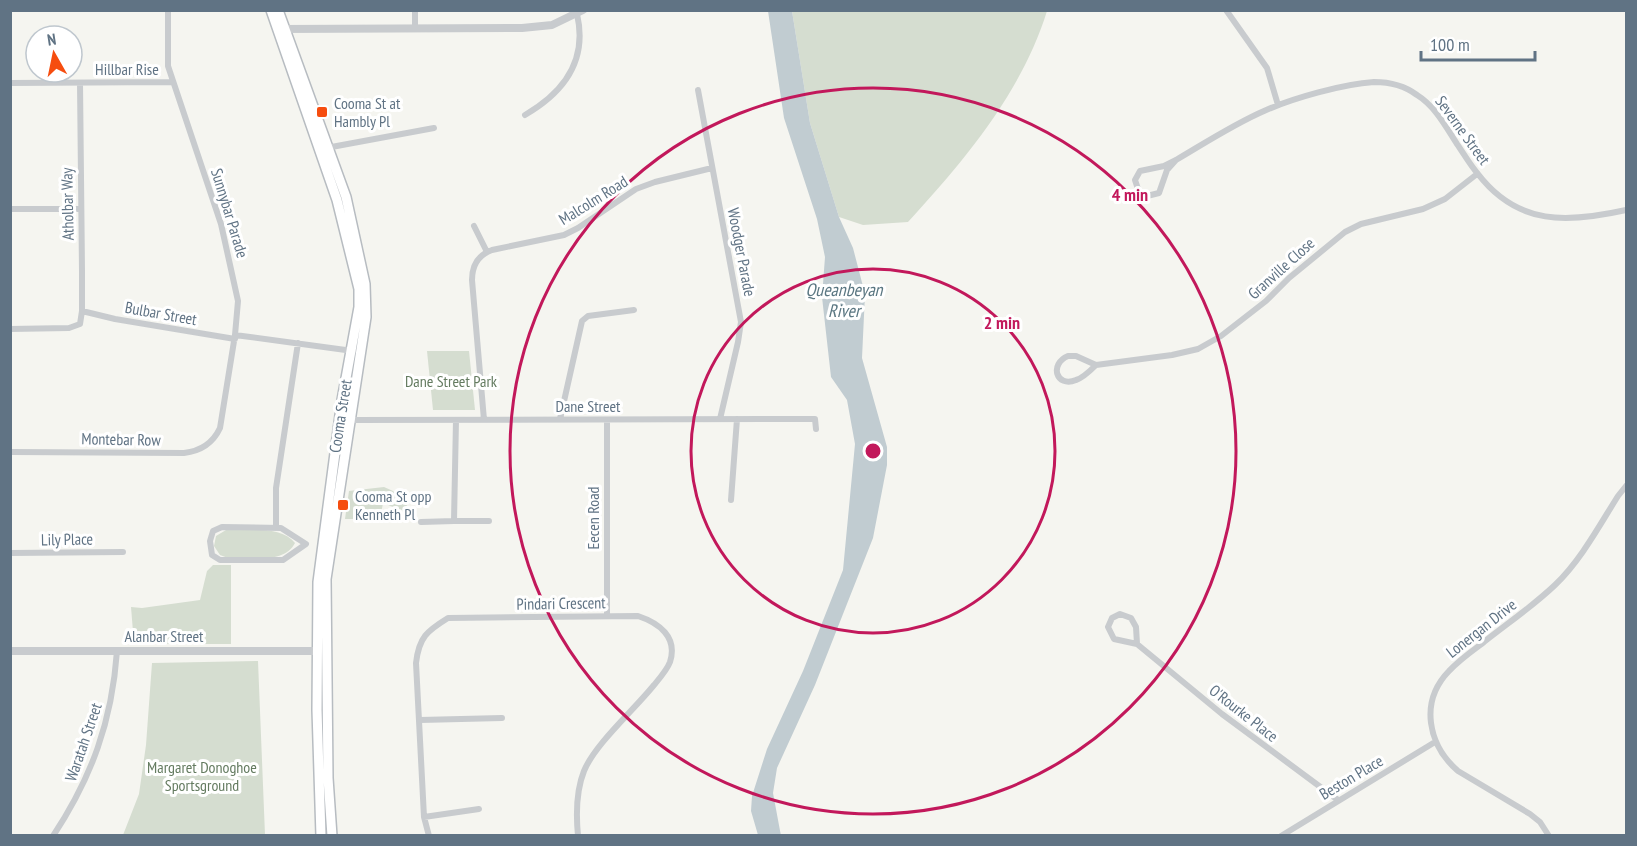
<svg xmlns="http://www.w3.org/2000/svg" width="1637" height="846" font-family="'PT Sans Narrow',sans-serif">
<rect width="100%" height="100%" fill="#f5f5f0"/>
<!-- green -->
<path fill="#d5ddd0" d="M 792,11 L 1047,11 C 1022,92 965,160 908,222 L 863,225 L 839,217 L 810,123 Z
M 427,351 L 469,351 L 475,410 L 433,410 Z
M 384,487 L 393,491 L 415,514 L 411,518 L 393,507 L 383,503 L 380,519 L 345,519 L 349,491 Z
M 226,530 C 247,531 281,525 295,543 C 284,565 248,557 228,558 L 220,555 L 214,546 L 216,536 Z
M 213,565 L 231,565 L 231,644 L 134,644 L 131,607 L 142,608 L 200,600 L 207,571 Z
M 258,661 L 265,835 L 123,835 L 139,794 L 146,745 L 152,663 Z"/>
<!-- water -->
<path fill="#c1ccd1" d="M 768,11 L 792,11 L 810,123 L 839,217 L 853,248 L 865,294 L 862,358 L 887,447 L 887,465 L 873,538 L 815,685 L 777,768 L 773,793 L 781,836 L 758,835 L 751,811 L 752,796 L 767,749 L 803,671 L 843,570 L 855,444 L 847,400 L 831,377 L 822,297 L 825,257 L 817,219 L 784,118 Z"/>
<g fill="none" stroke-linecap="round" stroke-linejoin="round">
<defs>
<path id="secondary" d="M 271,10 L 337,200 L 359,289 L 359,307 L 342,400 L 318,582 L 317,710 L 321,836
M 278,10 L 346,197 L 365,284 L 366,317 L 326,579 L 328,778 L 332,836"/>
</defs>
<!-- secondary casing -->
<use href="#secondary" stroke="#b7bcc1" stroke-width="12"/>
<!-- minor -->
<path stroke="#c8cbce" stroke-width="6" d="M 415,10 L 415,28
M 1226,10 L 1267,68 L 1278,105
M 10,83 L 172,82
M 698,90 L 741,322 L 738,342 L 720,419
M 525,115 C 563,93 588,61 577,14
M 326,148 L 434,128
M 1176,160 L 1167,170 L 1159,193 L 1147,196 L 1139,192 L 1135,180 L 1140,171 L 1164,166 L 1176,160 C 1205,143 1234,124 1264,111 C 1293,98 1343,84 1374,82 C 1389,82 1405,86 1417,95 C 1435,106 1446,127 1457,144 C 1464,154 1470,165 1478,174 C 1518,226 1568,223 1626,210
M 10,209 L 80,209
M 474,226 L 487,252
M 82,311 L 115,319 L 235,339
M 10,329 L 69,328 L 80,324 L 82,311 L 82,271 L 80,83
M 235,335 L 353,351
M 1068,356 L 1076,356 L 1096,365 C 1090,371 1083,378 1076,380 C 1056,388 1049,364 1068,356 Z
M 1096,365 L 1172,355 L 1198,349 L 1221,336 L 1266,301 L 1289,278 L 1345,232 L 1361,224 L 1423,209 L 1445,199 L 1477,174
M 560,419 L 582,321 L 588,316 L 634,310
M 350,420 L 815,419 L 816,429
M 456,420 L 454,521 L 489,521
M 484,420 L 472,280 C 472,266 478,255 492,250 L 564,235 L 578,228 L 636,189 L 655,182 L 712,168
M 607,420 L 607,616
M 12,452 L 184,453 C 201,451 213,443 220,428 L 235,335 L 238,301 L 221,224 L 168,66 L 168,10
M 731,500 L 737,419
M 421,522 L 454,521
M 222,527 L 281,528 L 306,544 L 283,560 L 220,560 L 212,555 L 210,541 L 213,531 Z
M 276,527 L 276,488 L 298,343
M 10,553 L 123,552
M 1137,644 L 1136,627 L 1131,618 L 1120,614 L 1112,618 L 1108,627 L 1114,639 L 1137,644 L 1222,714 L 1338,800
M 420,720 L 502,718
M 424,817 L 479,809
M 53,836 C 92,777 112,721 117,651
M 429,836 L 424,817 L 416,663 C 419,637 427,631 448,618 L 638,616 C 659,623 678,637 670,662 C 667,670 659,679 654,685 C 634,710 595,744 584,771 C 576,791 576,815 578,836
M 1281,836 L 1435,742
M 1549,836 L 1540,822 L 1530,814 L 1458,771 C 1428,745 1419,702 1449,671 C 1459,660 1472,651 1484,642 C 1508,623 1533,606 1555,585 C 1581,560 1599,526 1618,496 L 1626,486"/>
<!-- tertiary -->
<path stroke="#c8cbce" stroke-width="8" d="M 281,29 L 522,28 L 552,25 L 583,10
M 10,651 L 318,651"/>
<!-- secondary -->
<use href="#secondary" stroke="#fff" stroke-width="9"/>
</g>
<!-- distance rings -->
<g fill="none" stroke="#c2185b" stroke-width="3">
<circle cx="873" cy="451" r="182"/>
<circle cx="873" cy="451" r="363"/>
</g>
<!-- markers -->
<g fill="#f64d0f" stroke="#fff" stroke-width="2">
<rect x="316" y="106" width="12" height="12" rx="3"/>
<rect x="337" y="499" width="12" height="12" rx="3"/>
</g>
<g text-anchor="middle" stroke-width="6" stroke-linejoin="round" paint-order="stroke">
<!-- street labels -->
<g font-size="16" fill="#607384" stroke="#fff">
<text x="127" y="75">Hillbar Rise</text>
<text transform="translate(1463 130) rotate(54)" y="6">Severne Street</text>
<text transform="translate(593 200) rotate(-32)" y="6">Malcolm Road</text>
<text transform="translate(67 204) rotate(-91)" y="6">Atholbar Way</text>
<text transform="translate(230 213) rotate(73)" y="6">Sunnybar Parade</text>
<text transform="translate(742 252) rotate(79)" y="6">Woodger Parade</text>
<text transform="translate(1281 268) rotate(-42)" y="6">Granville Close</text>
<text transform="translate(161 313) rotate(10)" y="6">Bulbar Street</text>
<text x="588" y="412">Dane Street</text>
<text transform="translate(340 416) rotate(-81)" y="6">Cooma Street</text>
<text transform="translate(121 439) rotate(1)" y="6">Montebar Row</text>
<text transform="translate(593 518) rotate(-90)" y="6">Eecen Road</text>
<text transform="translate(67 539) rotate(-1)" y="6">Lily Place</text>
<text transform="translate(561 603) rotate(-1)" y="6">Pindari Crescent</text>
<text transform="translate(1481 628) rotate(-38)" y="6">Lonergan Drive</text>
<text x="164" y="642">Alanbar Street</text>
<text transform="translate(1244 713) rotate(38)" y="6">O'Rourke Place</text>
<text transform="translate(83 742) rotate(-71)" y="6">Waratah Street</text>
<text transform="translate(1351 777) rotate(-31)" y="6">Beston Place</text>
</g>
<!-- poi labels -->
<g font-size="16" fill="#607384" stroke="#fff" text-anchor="start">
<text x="334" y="109">Cooma St at<tspan x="334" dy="18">Hambly Pl</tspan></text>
<text x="355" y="502">Cooma St opp<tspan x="355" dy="18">Kenneth Pl</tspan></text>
</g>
<!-- park labels -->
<g font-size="16" fill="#647b60" stroke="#fff">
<text x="451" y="387">Dane Street Park</text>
<text x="202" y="773">Margaret Donoghoe<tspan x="202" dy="18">Sportsground</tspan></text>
</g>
<!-- water labels -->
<g font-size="18" font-style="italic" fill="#5b7782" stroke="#fff">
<text x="844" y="296">Queanbeyan<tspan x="844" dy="21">River</tspan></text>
</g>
</g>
<circle cx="873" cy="451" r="9" fill="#c2185b" stroke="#fff" stroke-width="3"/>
<g font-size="18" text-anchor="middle" font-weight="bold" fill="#c2185b" stroke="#fff" stroke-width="6" stroke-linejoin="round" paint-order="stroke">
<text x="1130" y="201">4 min</text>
<text x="1002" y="329">2 min</text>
</g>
<!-- border -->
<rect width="1637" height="846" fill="none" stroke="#607384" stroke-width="24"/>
<!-- north arrow -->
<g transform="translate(54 54) rotate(351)"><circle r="28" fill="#ffffff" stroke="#bfc7ce" stroke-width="1.5"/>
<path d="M0-4.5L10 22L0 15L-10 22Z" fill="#f64d0f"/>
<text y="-9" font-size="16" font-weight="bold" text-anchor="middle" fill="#607384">N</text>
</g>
<!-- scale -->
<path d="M1421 51v9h114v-9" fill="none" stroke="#607384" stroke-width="3"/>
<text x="1430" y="51" font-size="18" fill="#607384" stroke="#ffffff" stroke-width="4.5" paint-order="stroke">100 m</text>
</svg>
